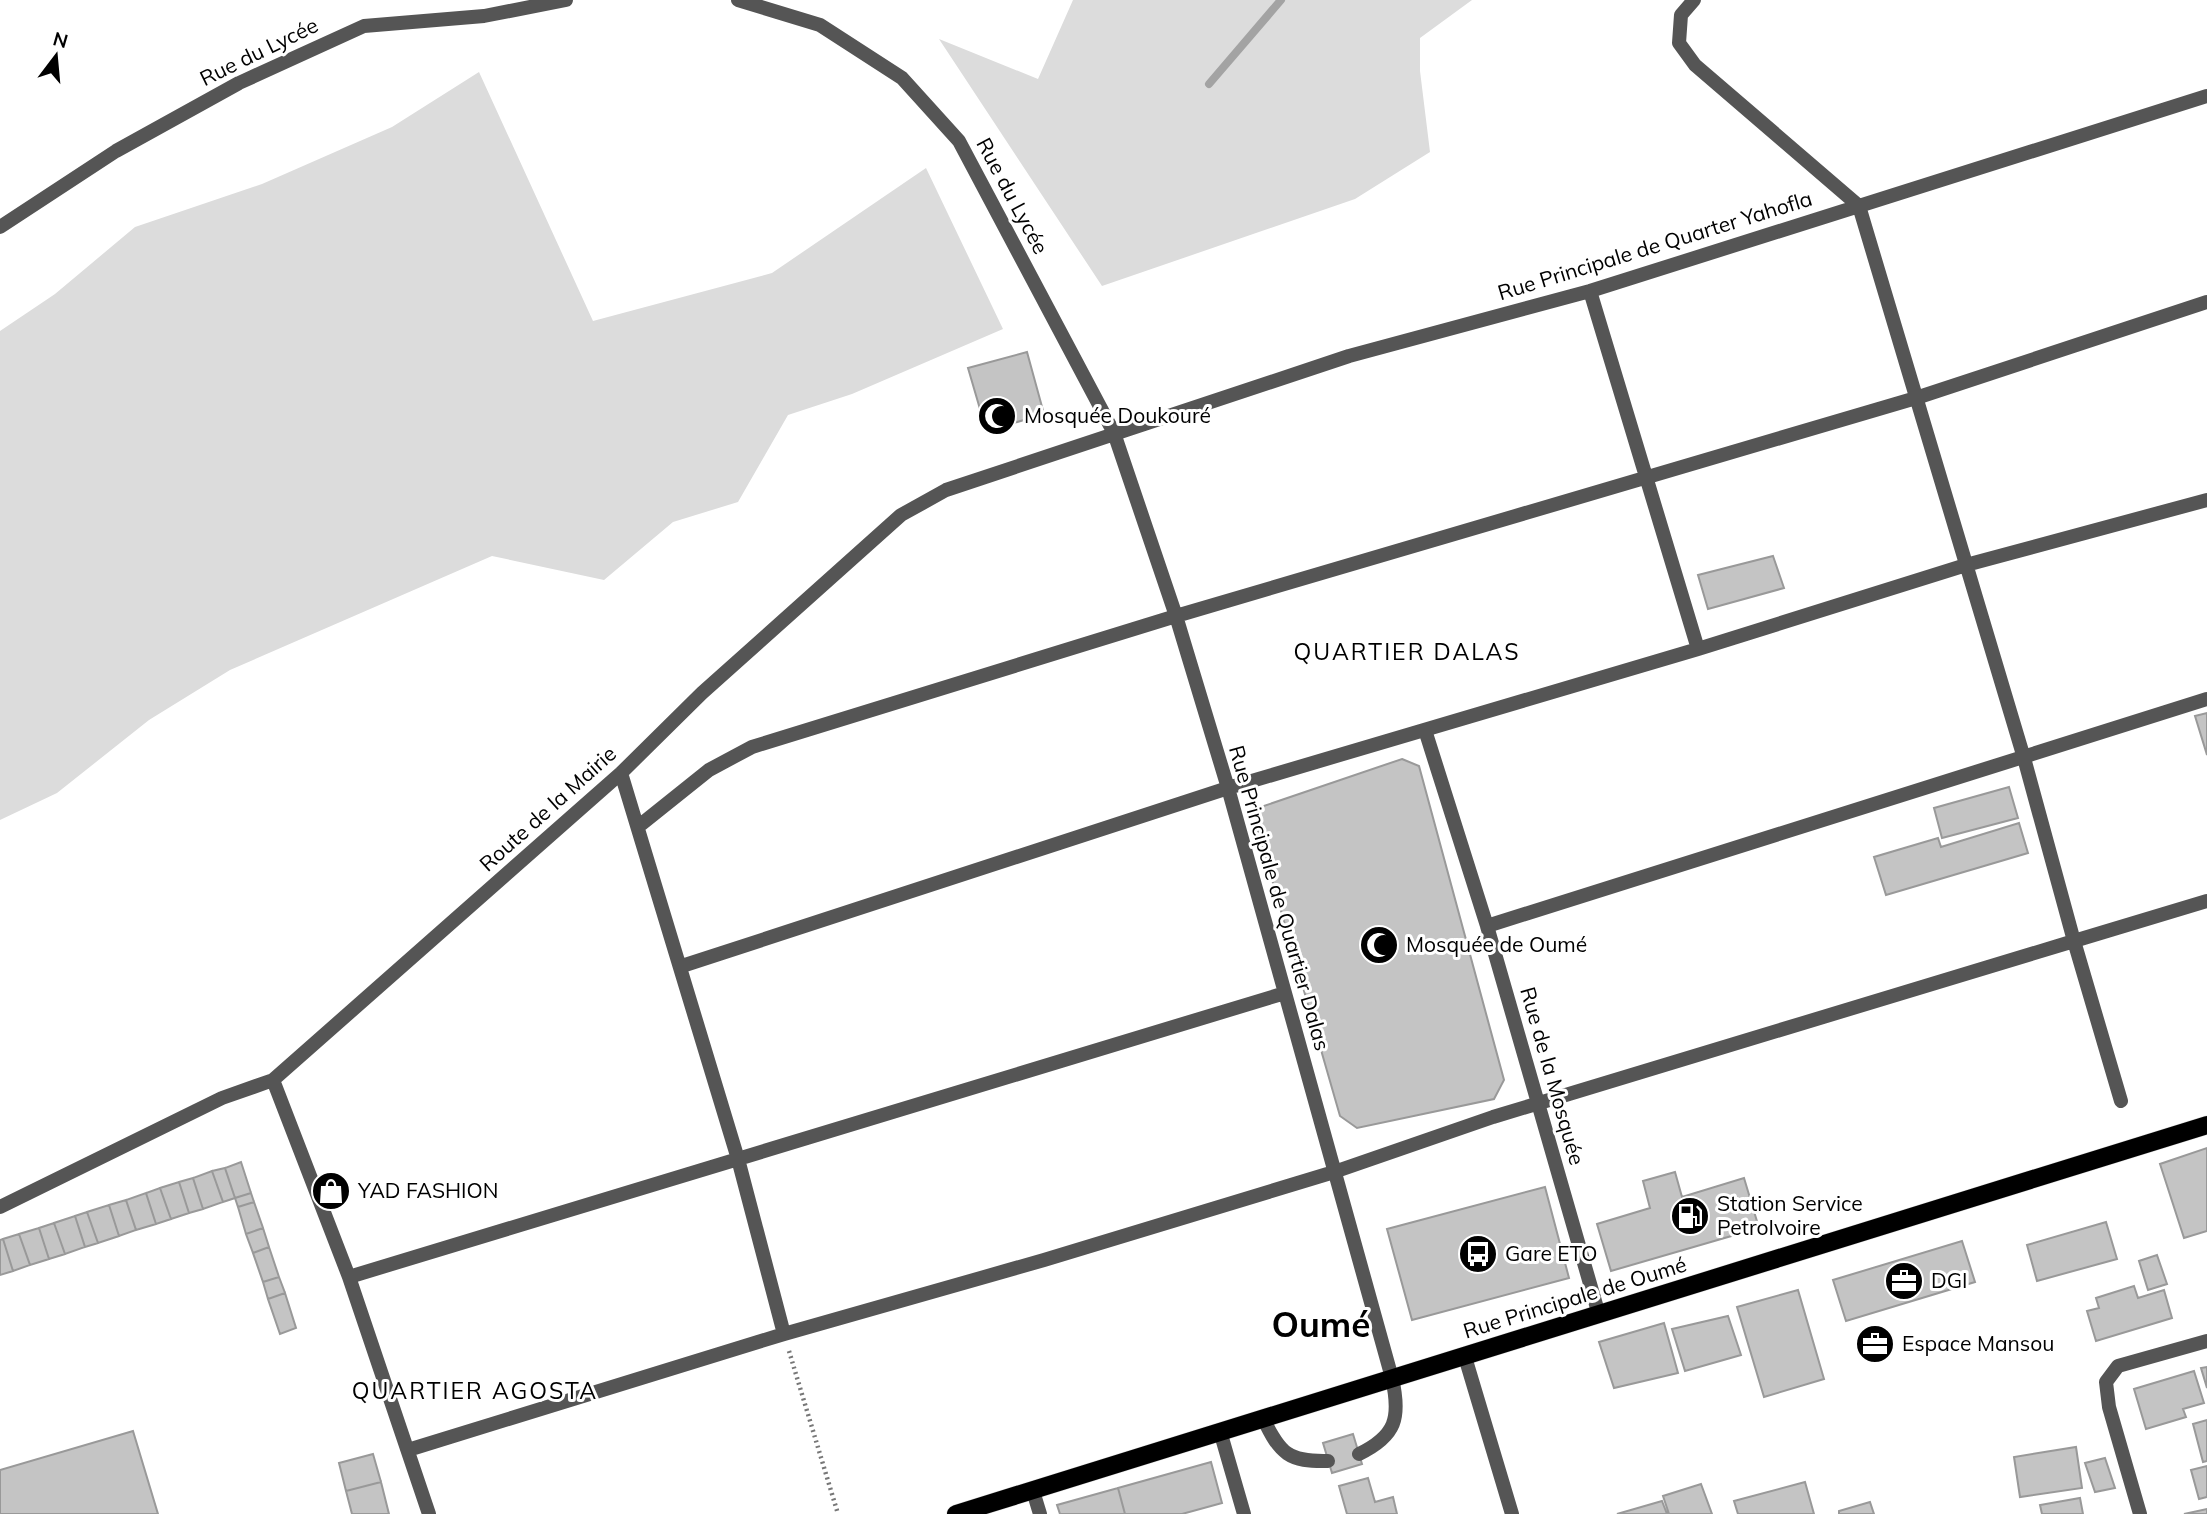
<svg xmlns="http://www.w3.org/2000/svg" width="2207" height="1514" font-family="Mulish,sans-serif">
<rect width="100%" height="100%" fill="#fff"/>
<!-- green -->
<path fill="#dcdcdc" d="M 1073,0 L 1472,0 L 1420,38 L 1420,71 L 1430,152 L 1355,199 L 1102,286 L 939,39 L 1038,79 Z
M 479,72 L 593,321 L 772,273 L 926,168 L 1003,329 L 852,394 L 788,415 L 738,502 L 673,522 L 604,580 L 492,556 L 230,670 L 149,720 L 57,793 L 0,820 L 0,331 L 55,294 L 135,227 L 262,184 L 392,127 Z"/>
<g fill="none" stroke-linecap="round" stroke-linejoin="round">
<!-- stream -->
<path stroke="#a3a3a3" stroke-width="8" d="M 1209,84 L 1281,0"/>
</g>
<!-- building -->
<path fill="#c4c4c4" stroke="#999" stroke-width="2" d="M 1027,352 L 1044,414 L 1014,423 L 1008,401 L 980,409 L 968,368 Z
M 1008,401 L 1014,423 L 986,431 L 980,409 Z
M 1773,556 L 1784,588 L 1708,609 L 1698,575 Z
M 2207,713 L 2207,755 L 2195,716 Z
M 1402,759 L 1419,766 L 1504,1080 L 1494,1099 L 1357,1128 L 1340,1116 L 1252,810 Z
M 2009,787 L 2018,818 L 1942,838 L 1934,808 Z
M 2019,823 L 2028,853 L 1886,895 L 1874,857 L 1938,838 L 1941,847 Z
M 2207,1148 L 2207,1231 L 2184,1238 L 2160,1164 Z
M 241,1162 L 251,1193 L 235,1198 L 225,1168 Z
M 225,1168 L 235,1198 L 223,1202 L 212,1171 Z
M 212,1171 L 223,1202 L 203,1209 L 193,1178 Z
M 1675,1172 L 1682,1197 L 1744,1178 L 1759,1228 L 1611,1271 L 1597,1224 L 1650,1208 L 1643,1181 Z
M 193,1178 L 203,1209 L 189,1213 L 179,1182 Z
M 179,1182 L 189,1213 L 171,1219 L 160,1188 Z
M 1545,1187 L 1569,1278 L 1412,1320 L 1387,1229 Z
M 160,1188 L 171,1219 L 156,1224 L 146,1193 Z
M 146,1193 L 156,1224 L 136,1230 L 126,1200 Z
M 251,1193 L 254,1202 L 238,1207 L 235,1198 Z
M 126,1200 L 136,1230 L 119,1236 L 109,1205 Z
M 254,1202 L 263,1228 L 246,1234 L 238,1207 Z
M 109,1205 L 119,1236 L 98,1243 L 87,1212 Z
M 87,1212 L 98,1243 L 85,1247 L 75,1216 Z
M 75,1216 L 85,1247 L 65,1254 L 54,1223 Z
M 2106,1222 L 2117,1259 L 2037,1281 L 2027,1245 Z
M 54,1223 L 65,1254 L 49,1259 L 39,1228 Z
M 39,1228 L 49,1259 L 30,1265 L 19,1234 Z
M 263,1228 L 269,1247 L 253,1253 L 246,1234 Z
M 19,1234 L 30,1265 L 13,1271 L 3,1239 Z
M 3,1239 L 13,1271 L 0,1275 L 0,1240 Z
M 1962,1241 L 1975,1282 L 1846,1321 L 1833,1280 Z
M 269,1247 L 279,1277 L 263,1282 L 253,1253 Z
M 2157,1255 L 2167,1284 L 2148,1290 L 2139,1261 Z
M 279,1277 L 285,1293 L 268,1299 L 263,1282 Z
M 2134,1286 L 2138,1298 L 2164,1290 L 2172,1318 L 2096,1341 L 2087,1311 L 2099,1308 L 2096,1298 Z
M 1798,1290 L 1824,1379 L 1764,1397 L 1737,1307 Z
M 285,1293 L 296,1328 L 280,1334 L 268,1299 Z
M 1728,1316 L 1741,1355 L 1685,1371 L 1672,1329 Z
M 1664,1323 L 1678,1373 L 1614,1388 L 1599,1342 Z
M 2207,1367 L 2207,1388 L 2201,1368 Z
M 2194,1371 L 2204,1403 L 2183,1409 L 2186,1417 L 2146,1429 L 2134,1389 Z
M 2207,1420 L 2207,1461 L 2203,1462 L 2193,1424 Z
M 133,1431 L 158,1514 L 0,1514 L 0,1470 Z
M 1353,1434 L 1362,1464 L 1332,1473 L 1323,1443 Z
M 2076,1447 L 2082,1488 L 2020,1497 L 2014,1457 Z
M 373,1454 L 381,1482 L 346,1491 L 339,1463 Z
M 2105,1458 L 2115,1488 L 2095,1492 L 2085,1463 Z
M 1211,1462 L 1222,1503 L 1182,1514 L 1125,1514 L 1118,1488 Z
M 2207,1466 L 2207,1497 L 2199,1499 L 2191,1470 Z
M 1368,1478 L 1375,1502 L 1393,1497 L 1397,1514 L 1347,1514 L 1339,1486 Z
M 381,1482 L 389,1514 L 352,1514 L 346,1491 Z
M 1805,1482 L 1814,1514 L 1738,1514 L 1734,1501 Z
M 1701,1484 L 1712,1514 L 1669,1514 L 1663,1496 Z
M 1118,1488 L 1125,1514 L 1060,1514 L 1057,1505 Z
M 2080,1498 L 2083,1514 L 2042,1514 L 2040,1505 Z
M 1662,1501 L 1667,1514 L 1617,1514 Z
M 1870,1502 L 1874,1514 L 1839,1514 L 1839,1511 Z
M 2207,1509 L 2207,1514 L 2184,1514 Z"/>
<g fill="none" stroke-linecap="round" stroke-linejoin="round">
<defs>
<path id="primary" d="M 956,1514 L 2207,1125"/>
</defs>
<!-- primary casing -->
<use href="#primary" stroke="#dbdbdb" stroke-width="19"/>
<!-- path -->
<path stroke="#777" stroke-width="4.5" stroke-dasharray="2 3.5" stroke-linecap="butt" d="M 789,1351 L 838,1514"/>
<!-- lane -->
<path stroke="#555" stroke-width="14" d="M 1263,1418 C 1280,1454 1289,1462 1328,1461
M 1359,1454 C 1396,1436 1401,1418 1392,1378"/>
<!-- street -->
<path stroke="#555" stroke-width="14" d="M 738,0 L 820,25 L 902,78 L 959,141 L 1114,433 L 1176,616 L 1228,788 L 1392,1378
M 0,227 L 116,151 L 239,83 L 364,26 L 484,16 L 566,0
M 1590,291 L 1698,649
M 1425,730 L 1487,926 L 1599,1315
M 621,773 L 738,1159 L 784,1334
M 639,826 L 709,770 L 752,747 L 1176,616 L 1916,398 L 2207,302
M 1487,926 L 2207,699
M 682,966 L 1228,788 L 1698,649 L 1966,565 L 2207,500
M 273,1080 L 349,1277 L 429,1514
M 2121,1101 L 2074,941 L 2207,901
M 0,1207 L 222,1098 L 273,1080 L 621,773 L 702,693 L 901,515 L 946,490 L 1349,356 L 1590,291 L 2207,96
M 349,1277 L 1285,993
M 1465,1357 L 1512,1514
M 1220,1431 L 1244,1514
M 408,1450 L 784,1334 L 1044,1260 L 1334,1172 L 1493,1117 L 2074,941 L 2024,758 L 1859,206 L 1695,65 L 1679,43 L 1681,15 L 1694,0
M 1033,1491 L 1040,1514
M 2140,1514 L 2109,1407 L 2106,1382 L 2118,1366 L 2207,1341"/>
<!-- primary -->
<use href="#primary" stroke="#000" stroke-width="18"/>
</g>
<!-- icons -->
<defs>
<symbol id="mosque-disc" viewBox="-11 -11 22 22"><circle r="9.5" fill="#000" stroke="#fff"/><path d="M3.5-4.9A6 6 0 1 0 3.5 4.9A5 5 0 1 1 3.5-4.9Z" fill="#fff"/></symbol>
<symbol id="shop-disc" viewBox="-11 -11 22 22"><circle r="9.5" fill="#000" stroke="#fff"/><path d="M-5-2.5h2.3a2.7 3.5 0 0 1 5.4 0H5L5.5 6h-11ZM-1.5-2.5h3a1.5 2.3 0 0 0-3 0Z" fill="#fff"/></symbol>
<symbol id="fuel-disc" viewBox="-11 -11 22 22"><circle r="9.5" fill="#000" stroke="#fff"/><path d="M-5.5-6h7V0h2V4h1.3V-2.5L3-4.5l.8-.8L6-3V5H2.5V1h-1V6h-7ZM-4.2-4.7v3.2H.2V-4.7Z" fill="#fff"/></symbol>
<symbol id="bus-disc" viewBox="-11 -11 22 22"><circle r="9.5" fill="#000" stroke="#fff"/><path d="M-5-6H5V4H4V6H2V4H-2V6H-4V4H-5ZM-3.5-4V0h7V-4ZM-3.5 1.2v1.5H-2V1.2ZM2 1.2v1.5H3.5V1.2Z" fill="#fff"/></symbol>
<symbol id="office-disc" viewBox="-11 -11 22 22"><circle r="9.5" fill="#000" stroke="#fff"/><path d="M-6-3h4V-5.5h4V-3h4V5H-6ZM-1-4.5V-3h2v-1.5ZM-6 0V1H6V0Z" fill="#fff"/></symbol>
</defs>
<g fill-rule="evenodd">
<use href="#mosque-disc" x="975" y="394" width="44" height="44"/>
<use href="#mosque-disc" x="1357" y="923" width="44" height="44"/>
<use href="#shop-disc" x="309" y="1169" width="44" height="44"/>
<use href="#fuel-disc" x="1668" y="1194" width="44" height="44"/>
<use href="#bus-disc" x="1456" y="1232" width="44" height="44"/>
<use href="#office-disc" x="1882" y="1259" width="44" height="44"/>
<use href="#office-disc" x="1853" y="1322" width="44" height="44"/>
</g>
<g text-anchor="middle" stroke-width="6" stroke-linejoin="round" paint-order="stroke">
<!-- street labels -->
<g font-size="21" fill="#000" stroke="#fff">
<text transform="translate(259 52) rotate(-26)" y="7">Rue du Lycée</text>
<text transform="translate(1012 196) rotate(62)" y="7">Rue du Lycée</text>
<text transform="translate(1655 246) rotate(-17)" y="7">Rue Principale de Quarter Yahofla</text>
<text transform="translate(548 809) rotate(-42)" y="7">Route de la Mairie</text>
<text transform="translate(1279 898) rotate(74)" y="7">Rue Principale de Quartier Dalas</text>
<text transform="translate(1552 1076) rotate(74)" y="7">Rue de la Mosquée</text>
<text transform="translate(1575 1298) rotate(-17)" y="7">Rue Principale de Oumé</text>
</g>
<!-- poi labels -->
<g font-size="21" fill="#000" stroke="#fff" text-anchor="start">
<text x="1024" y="423">Mosquée Doukouré</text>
<text x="1406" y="952">Mosquée de Oumé</text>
<text x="358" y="1198">YAD FASHION</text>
<text x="1717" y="1211">Station Service<tspan x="1717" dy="24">PetroIvoire</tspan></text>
<text x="1505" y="1261">Gare ETO</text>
<text x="1931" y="1288">DGI</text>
<text x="1902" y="1351">Espace Mansou</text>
</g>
<!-- neighbourhood labels -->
<g font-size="23" letter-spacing="2" fill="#000" stroke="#fff">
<text x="1407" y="660">QUARTIER DALAS</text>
<text x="475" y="1399">QUARTIER AGOSTA</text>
</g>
<!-- town labels -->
<g font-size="35" font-weight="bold" fill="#000" stroke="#fff">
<text x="1321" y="1337">Oumé</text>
</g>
</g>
<!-- north arrow -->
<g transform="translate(56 56) rotate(16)" stroke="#ffffff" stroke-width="5" paint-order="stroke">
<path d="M0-5L12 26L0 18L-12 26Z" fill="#000000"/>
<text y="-10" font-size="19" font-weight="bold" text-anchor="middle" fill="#000000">N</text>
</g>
</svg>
